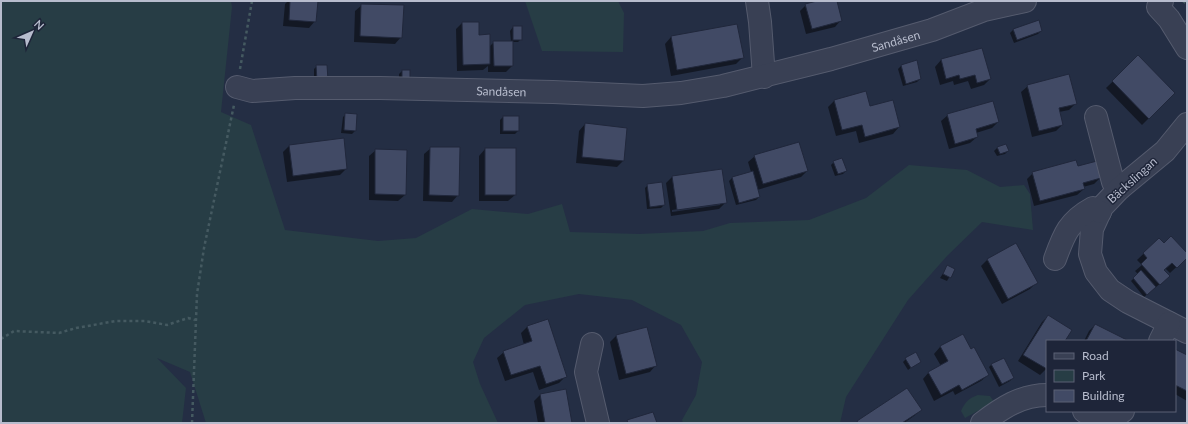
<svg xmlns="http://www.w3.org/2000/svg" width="1188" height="424" font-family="Lato,sans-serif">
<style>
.green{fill:#273d45}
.shadow{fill:#0007;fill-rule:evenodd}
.building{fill:#414a65;stroke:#20273b}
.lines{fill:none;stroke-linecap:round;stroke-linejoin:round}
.minor-casing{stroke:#555b6e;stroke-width:24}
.path{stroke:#455a61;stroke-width:2.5;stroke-dasharray:3 3;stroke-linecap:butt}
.minor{stroke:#394054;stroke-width:22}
.labels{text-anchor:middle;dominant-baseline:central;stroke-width:3;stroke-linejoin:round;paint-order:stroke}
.street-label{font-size:12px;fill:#b7bccd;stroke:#1e2539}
</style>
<rect width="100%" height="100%" fill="#242e44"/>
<g class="green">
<polygon points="1,1 231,1 232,7 221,112 251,125 285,230 378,241 416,238 472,209 528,214 562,204 570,232 639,234 703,231 730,223 809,220 866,198 909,165 967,170 1000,187 1024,185 1030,194 1033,230 982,222 947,256 908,300 846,397 840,423 683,423 682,420 696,395 702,362 681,325 632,300 579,294 525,305 484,338 473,362 480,384 498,423 206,423 190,372 157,358 186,388 182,423 1,423"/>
<polygon points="525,1 618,1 624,13 623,52 542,51"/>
<path d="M978,395L990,396L994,402L965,418L961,411C965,402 969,398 978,395Z"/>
</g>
<g class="shadow">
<polygon points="288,1 317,1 315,21 309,28 283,26 285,4"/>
<polygon points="821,1 836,1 841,20 835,27 806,34 800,11 806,5"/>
<polygon points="362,5 401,37 395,44 354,42 355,11"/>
<polygon points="1038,22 1041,31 1038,34 1014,43 1010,33 1013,30"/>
<polygon points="462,23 478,36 489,47 494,42 511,42 510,31 513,27 521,39 518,42 512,42 512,66 506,72 488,72 488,66 483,70 457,71 456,29"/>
<polygon points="671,37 742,58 736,64 671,76 665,44"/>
<polygon points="981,49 990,79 984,85 971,89 968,81 954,85 953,81 940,85 935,67 941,60"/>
<polygon points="1138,57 1174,93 1142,125 1106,88"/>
<polygon points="317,66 326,66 314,83 314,69"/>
<polygon points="901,66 920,79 917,82 903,86 898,69"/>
<polygon points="402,71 406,85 399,85 399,74"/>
<polygon points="1028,86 1076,103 1069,110 1059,112 1062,125 1056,131 1032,137 1021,92"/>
<polygon points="834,101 870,107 899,127 893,134 859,143 856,131 836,136 828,107"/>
<polygon points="346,114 355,131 352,134 341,133 343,117"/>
<polygon points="948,115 998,122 992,128 976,133 977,137 970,143 949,149 941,121"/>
<polygon points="503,117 518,131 515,134 500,134 500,120"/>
<polygon points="585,124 623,161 617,167 576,163 579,131"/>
<polygon points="343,139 346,169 340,175 287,182 283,152 289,146"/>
<polygon points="431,148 458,195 452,202 423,201 424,154"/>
<polygon points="997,148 1008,151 1005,154 997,156 994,151"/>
<polygon points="485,149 515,195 508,201 479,201 479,156"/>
<polygon points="376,150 406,151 405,195 398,201 369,200 369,156"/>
<polygon points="755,156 807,171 801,177 757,190 759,197 756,200 736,205 729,181 732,178 751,172 748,162"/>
<polygon points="834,162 846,171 843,174 835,176 831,165"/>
<polygon points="1077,168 1100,178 1094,184 1083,187 1084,189 1077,195 1034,206 1027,179 1033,173"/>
<path d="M672,177L725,203L719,209L671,216L666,183ZM720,203V205L672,212V210Z"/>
<polygon points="648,185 664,205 661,208 647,209 645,188"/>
<polygon points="1159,239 1164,244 1187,255 1187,257 1170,273 1165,268 1163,270 1162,282 1144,297 1131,281 1138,274 1135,271 1142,265 1137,260"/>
<polygon points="1015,245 1036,283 1030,289 1002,304 981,266 987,260"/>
<polygon points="948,266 954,269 947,281 940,278"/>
<polygon points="1048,316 1064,341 1047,341 1047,368 1040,375 1018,361 1042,322"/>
<polygon points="547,320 565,377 559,383 539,390 533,372 505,381 497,358 504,352 524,345 521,333 527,327"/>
<polygon points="1095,325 1127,341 1084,341 1089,331"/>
<polygon points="647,328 656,365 650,372 619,380 610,342 616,336"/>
<polygon points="963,335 971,350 988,375 981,381 955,395 953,391 934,401 923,379 929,372 941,366 934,354 940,347"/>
<polygon points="1175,351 1187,357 1187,401 1175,394"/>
<polygon points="906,359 920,361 908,370 903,362"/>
<polygon points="992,364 1013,378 1010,381 999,387 989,367"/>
<polygon points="907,389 921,410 914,416 904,423 856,423"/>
<polygon points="565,390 571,423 538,423 534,401 540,395"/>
</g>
<g class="building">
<polygon points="290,1 318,1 316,22 289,20"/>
<polygon points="817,1 837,1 842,21 812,29 805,4"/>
<polygon points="361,4 404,5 402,38 360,36"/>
<polygon points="1039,20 1042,31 1017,40 1013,29"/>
<polygon points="462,22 479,22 479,35 490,34 490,64 463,65"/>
<polygon points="737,24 744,58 677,70 671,36"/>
<rect x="513" y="26" width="9" height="14"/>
<polygon points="493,41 513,41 513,66 494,66"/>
<polygon points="982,48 991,79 977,83 975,75 960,79 959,75 946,79 941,59"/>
<polygon points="1138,55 1175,93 1149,119 1112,81"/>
<polygon points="917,60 921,79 906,84 901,65"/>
<polygon points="316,65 327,65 328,80 317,81"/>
<rect x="402" y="70" width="8" height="13"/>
<polygon points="1069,74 1077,104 1059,108 1063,125 1039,131 1027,85"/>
<polygon points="866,91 870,106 893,100 900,127 865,137 862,125 842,130 834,100"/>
<polygon points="993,101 999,122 976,129 978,137 955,144 947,114"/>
<polygon points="345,113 357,114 356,131 344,130"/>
<rect x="503" y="116" width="16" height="15"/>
<polygon points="585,123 627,128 624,161 582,157"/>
<polygon points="344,138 347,169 293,176 289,145"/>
<polygon points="799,142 808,171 763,184 754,155"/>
<polygon points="1006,144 1009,151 1000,154 997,147"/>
<polygon points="430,147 460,147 459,196 429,195"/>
<rect x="485" y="148" width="31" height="47"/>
<polygon points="375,149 407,150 406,195 375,194"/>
<polygon points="842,158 847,171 838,174 833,161"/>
<polygon points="1076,160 1078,166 1097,161 1101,178 1083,183 1085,189 1040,201 1032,172"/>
<polygon points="722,169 727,203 677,210 672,176"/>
<polygon points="753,171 760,197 739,203 732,177"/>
<polygon points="662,182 665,205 650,207 647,184"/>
<polygon points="1171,236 1187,253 1187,258 1177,268 1172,263 1164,270 1170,276 1160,285 1141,264 1147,258 1143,253 1159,238 1164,243"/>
<polygon points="1016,243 1038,283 1008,299 987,259"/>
<polygon points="947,265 955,269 951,278 943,274"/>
<polygon points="1141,270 1156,287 1147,295 1133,278"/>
<polygon points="1048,315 1072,330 1065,341 1047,341 1047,369 1023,355"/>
<polygon points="548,319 567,377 546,384 540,366 511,375 503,351 532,341 527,326"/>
<polygon points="1095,324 1129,341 1086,341"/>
<polygon points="647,327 657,366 626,374 616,335"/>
<polygon points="963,334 971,349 974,347 989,375 962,390 959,385 941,395 928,372 948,361 940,346"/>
<polygon points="1175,349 1187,355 1187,391 1175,385"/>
<polygon points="916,352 921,362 911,368 905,358"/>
<polygon points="1004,358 1014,378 1002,384 991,364"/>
<polygon points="907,388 922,410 902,423 858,423 857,421"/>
<polygon points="566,389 572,423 545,423 540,394"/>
<polygon points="653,412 657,423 628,423 627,420"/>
</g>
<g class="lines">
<defs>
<g id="minor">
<polyline points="757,1 760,22 764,77"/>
<polyline points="1162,1 1158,7 1169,19 1187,48"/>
<path id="s1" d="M237,87L252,91L295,88H380L553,92L643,96L681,93L723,86L831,59L932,30L984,10L1025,1"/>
<polyline points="1096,117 1113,182 1119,189"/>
<polyline points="1187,124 1165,151 1119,189 1102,207 1092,229 1090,254 1096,272 1110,290 1128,302 1187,332"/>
<path d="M1055,259C1064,234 1069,221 1093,208L1100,212"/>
<polyline points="1160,341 1169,323"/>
<polyline points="592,344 586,372 598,423"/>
<polyline points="1084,411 1094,418 1115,417 1123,411"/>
<path d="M982,423C1002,408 1021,395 1047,395"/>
</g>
</defs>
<use href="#minor" class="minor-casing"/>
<g class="path">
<polyline points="1183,1 1187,4"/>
<polyline points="240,69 252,1"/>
<polyline points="1,339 14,331 59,333 76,328 116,321 145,321 167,325 188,318 195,320"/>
<polyline points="192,423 197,294 204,248 234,105"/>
</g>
<use href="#minor" class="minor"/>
</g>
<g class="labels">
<g class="street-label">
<text stroke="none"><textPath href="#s1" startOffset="666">Sandåsen</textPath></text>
<text stroke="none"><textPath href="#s1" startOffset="265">Sandåsen</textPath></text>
<text transform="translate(1132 180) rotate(-42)">Bäckslingan</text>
</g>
</g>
<rect width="1188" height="424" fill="none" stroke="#b7bccd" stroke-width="4"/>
<rect x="1046" y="340" width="130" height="72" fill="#1e2539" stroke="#5b6174"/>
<rect x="1054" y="353" width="20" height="6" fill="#394054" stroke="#5b6174"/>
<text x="1082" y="360" font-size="12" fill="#b7bccd">Road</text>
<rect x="1054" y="370" width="20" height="12" fill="#273d45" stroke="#5b6174"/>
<text x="1082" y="380" font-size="12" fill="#b7bccd">Park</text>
<rect x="1054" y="390" width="20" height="12" fill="#414a65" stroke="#5b6174"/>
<text x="1082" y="400" font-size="12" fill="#b7bccd">Building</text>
<g transform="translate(32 32) rotate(45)" stroke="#1e2539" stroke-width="3" paint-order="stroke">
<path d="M0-3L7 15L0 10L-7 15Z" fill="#b7bccd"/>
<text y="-6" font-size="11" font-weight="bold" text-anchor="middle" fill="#b7bccd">N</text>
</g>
</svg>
